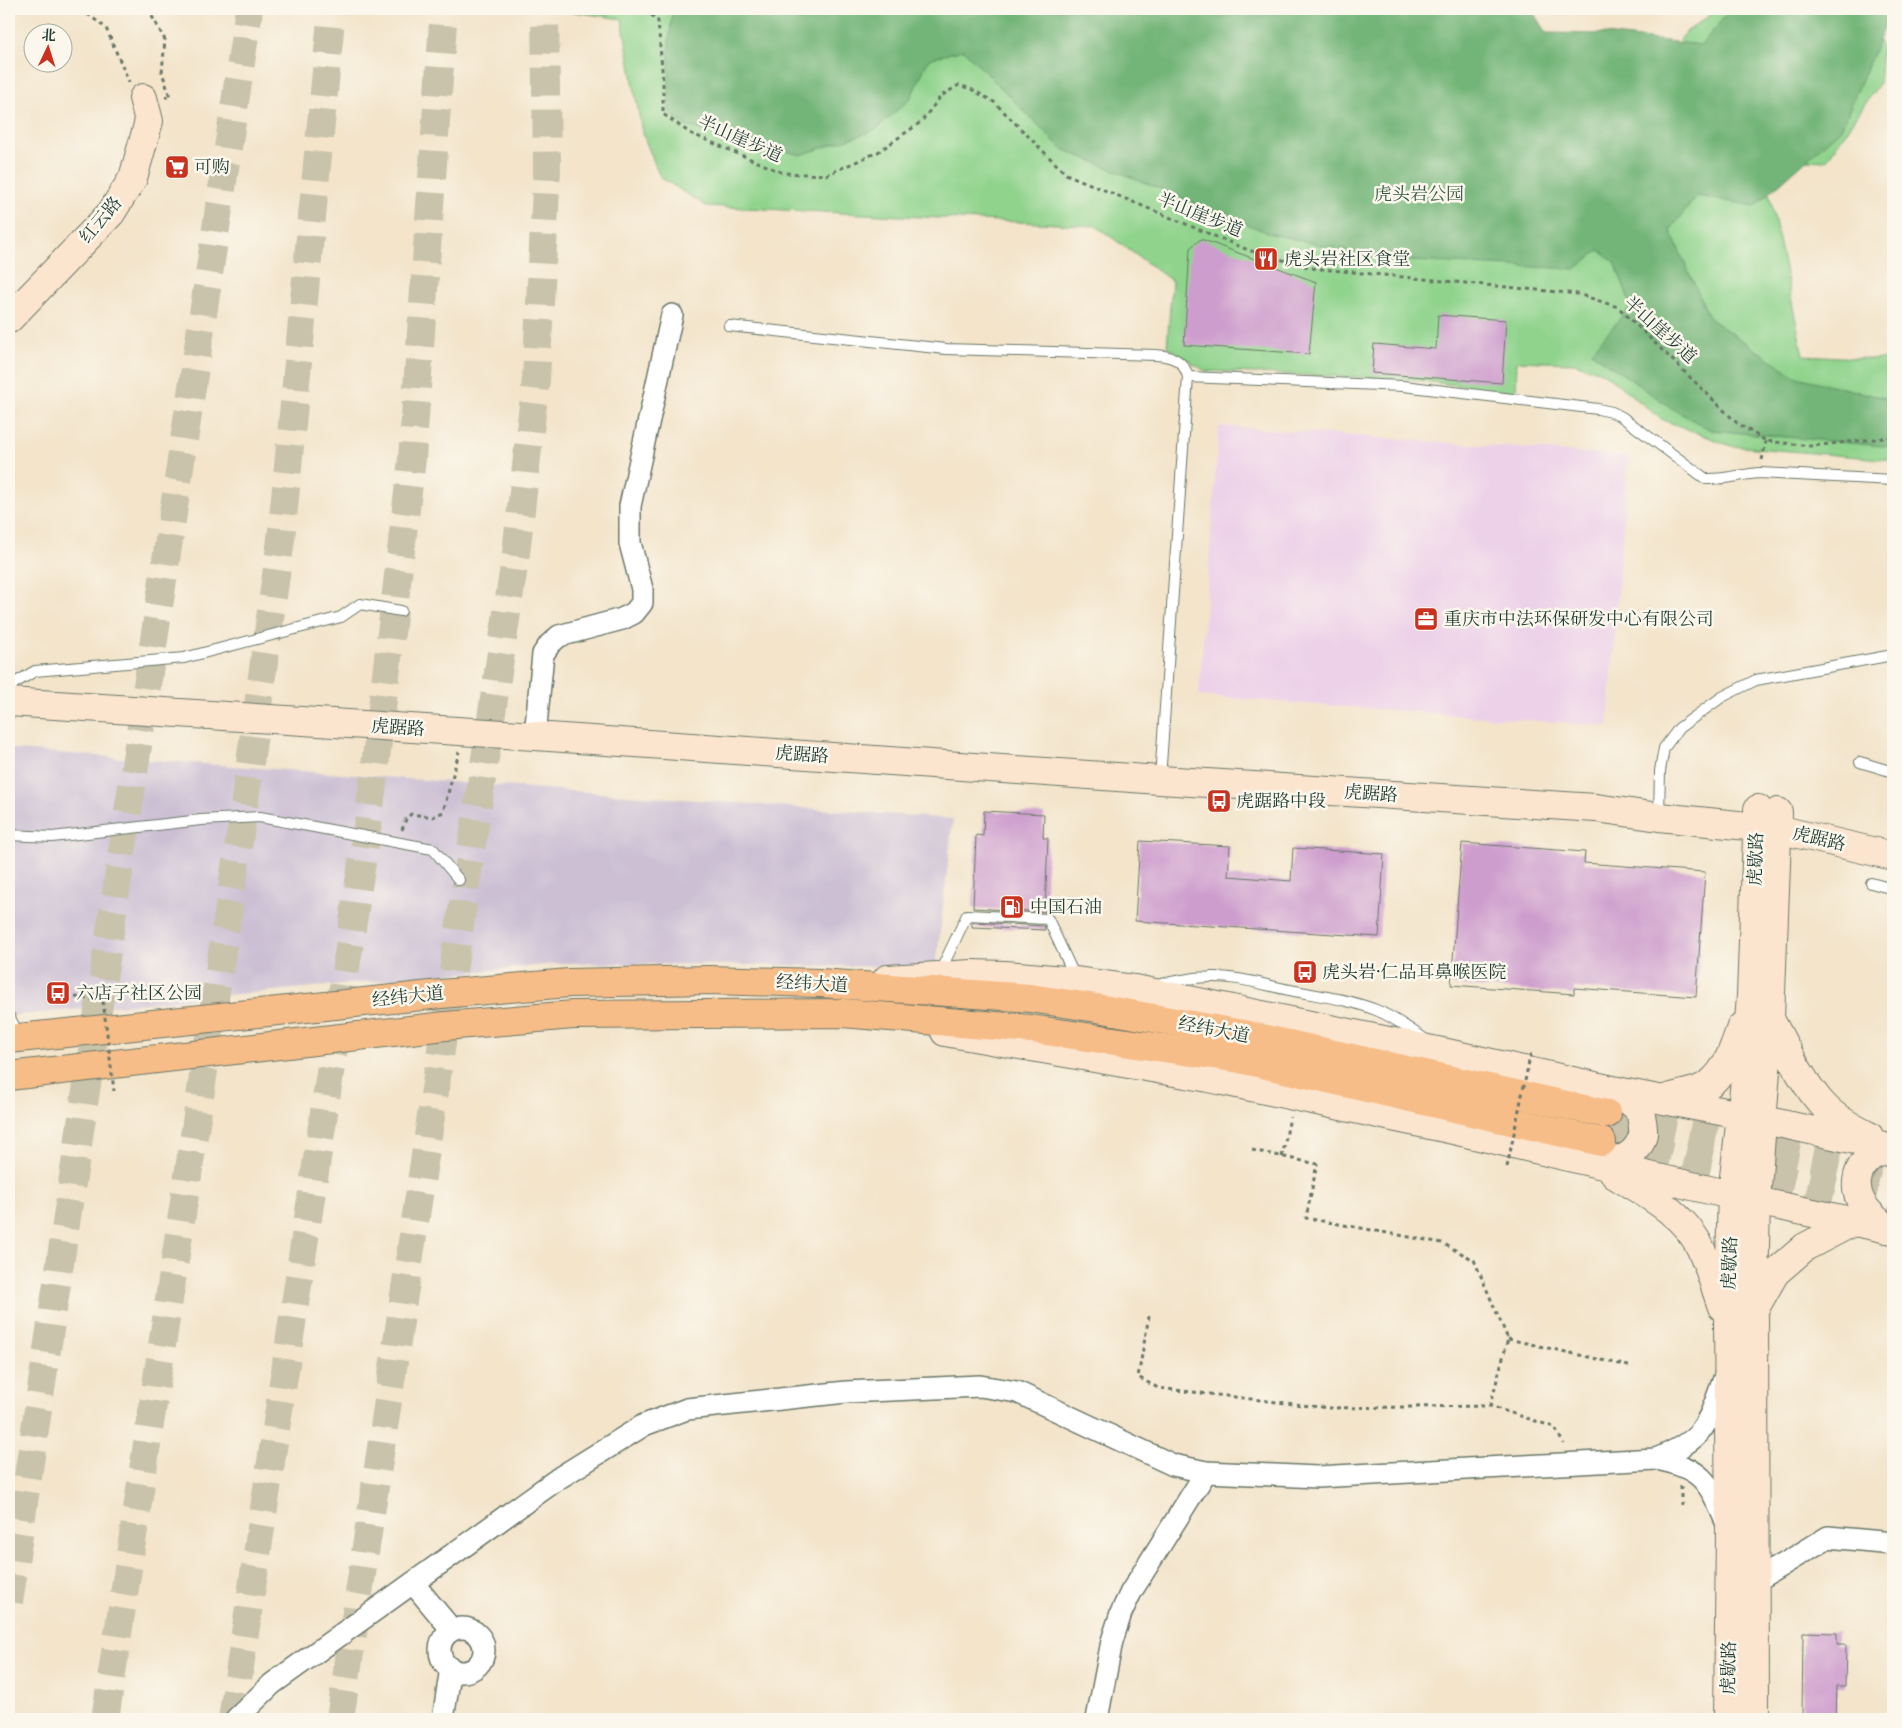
<svg xmlns="http://www.w3.org/2000/svg" width="1902" height="1728" font-family="Cardo,'Noto Serif SC',serif">
<style>
.built{fill:#edd1e9}
.industrial{fill:#ccbfd4}
.green{fill:#8fd38c;stroke:#578860}
.forest{fill:#73b578;stroke:#497956}
.building{fill:#cd9dcd}
.lines{fill:none;stroke-linecap:round;stroke-linejoin:round}
.secondary-tunnel{stroke:#c9c3ac;stroke-width:28;stroke-dasharray:28 14;stroke-linecap:butt}
.primary-tunnel{stroke:#c9c3ac;stroke-width:28;stroke-dasharray:28 14;stroke-linecap:butt}
.highway-tunnel{stroke:#c9c3ac;stroke-width:28;stroke-dasharray:28 14;stroke-linecap:butt}
.lane-casing{stroke:#697768;stroke-width:12}
.street-casing{stroke:#697768;stroke-width:24}
.secondary-casing{stroke:#697768;stroke-width:30}
.primary-casing{stroke:#697768;stroke-width:30}
.path{stroke:#697768;stroke-width:3;stroke-dasharray:4 4;stroke-linecap:butt}
.lane{stroke:#fff;stroke-width:10}
.street{stroke:#fff;stroke-width:21}
.secondary{stroke:#fce5cf;stroke-width:28}
.primary{stroke:#f7bd88;stroke-width:28}
.path-bridge{stroke:#697768;stroke-width:3;stroke-dasharray:4 4;stroke-linecap:butt}
.labels{text-anchor:middle;dominant-baseline:central;stroke-width:5;stroke-linejoin:round;paint-order:stroke}
.street-label{font-size:18px;fill:#1f3d34;stroke:#fbf7ec}
.poi-label{font-size:18px;fill:#1f3d34;stroke:#fbf7ec;text-anchor:start}
.park-label{font-size:18px;fill:#355b46;stroke:#fbf7ec}
</style>
<rect width="100%" height="100%" fill="#fbf7ec"/>
<filter id="ink" filterUnits="userSpaceOnUse"><feTurbulence type="fractalNoise" baseFrequency=".02" numOctaves="2"/><feDisplacementMap in="SourceGraphic" scale="10" xChannelSelector="R" yChannelSelector="G"/><feConvolveMatrix kernelMatrix="1 2 1 2 8 2 1 2 1" color-interpolation-filters="sRGB"/></filter>
<filter id="wash" filterUnits="userSpaceOnUse"><feTurbulence type="fractalNoise" baseFrequency=".0096" numOctaves="4" result="noise"/><feDisplacementMap in="SourceGraphic" scale="20" xChannelSelector="R" yChannelSelector="G"/><feGaussianBlur stdDeviation="1.12" result="paint"/><feColorMatrix in="noise" values="0 0 0 0 0 0 0 0 0 0 0 0 0 0 0 0 0 1.4 0 .05"/><feComposite in="paint" operator="in"/></filter>
<g filter="url(#wash)">
<rect width="100%" height="100%" fill="#f3e4ca"/>
<polygon class="built" points="1219,426 1628,456 1608,726 1199,696"/>
<polygon class="industrial" points="9,747 17,750 953,819 936,967 565,963 9,1016"/>
<polygon class="green" points="554,9 1513,9 1524,40 1642,88 1687,31 1719,9 1859,9 1875,25 1882,51 1879,84 1826,161 1762,158 1803,355 1893,360 1893,460 1731,446 1661,419 1604,373 1574,363 1517,361 1516,392 1404,379 1205,371 1167,347 1172,281 1096,226 706,206 660,177 642,132 622,19"/>
<polygon class="forest" points="673,9 1531,9 1546,33 1605,34 1701,45 1731,9 1892,9 1841,129 1755,206 1697,196 1670,230 1710,319 1797,377 1893,400 1893,447 1711,430 1676,411 1591,352 1631,306 1615,262 1599,250 1575,269 1389,260 1271,234 1062,149 963,50 929,59 910,99 875,130 801,155 686,126 669,113 669,41"/>
<g id="blocks">
<g class="building">
<polygon points="1201,239 1316,282 1309,354 1184,345 1190,248"/>
<polygon points="1438,315 1506,320 1502,383 1372,373 1374,344 1436,349"/>
<polygon points="984,811 1044,814 1043,838 1048,838 1045,912 973,908 976,835 983,836"/>
<polygon points="1140,841 1230,846 1228,876 1291,881 1293,848 1384,854 1379,937 1135,921"/>
<polygon points="1462,843 1585,852 1584,863 1705,872 1696,997 1574,988 1574,994 1451,985"/>
<polygon points="972,922 1044,926 1045,930 972,927"/>
<polygon points="1803,1632 1837,1633 1837,1645 1846,1645 1845,1686 1837,1686 1836,1719 1802,1719"/>
</g>
</g>
</g>
<g filter="url(#ink)">
<use href="#blocks" fill-opacity="0" stroke="#697768" stroke-width="1"/>
<g class="lines">
<g class="secondary-tunnel">
<polyline points="9,1602 249,9"/>
<polyline points="340,1719 516,553 536,379 547,170 545,9"/>
</g>
<g class="primary-tunnel">
<polyline points="1607,1114 1893,1176"/>
<polyline points="1602,1142 1641,1148 1893,1204"/>
</g>
<g class="highway-tunnel">
<polyline points="105,1719 241,828 281,539 332,9"/>
<polyline points="232,1719 369,816 412,459 444,9"/>
</g>
<defs>
<g id="lane">
<path d="M729,326L946,349L1156,355C1172,356 1184,360 1188,377L1160,779"/>
<path d="M1188,377L1403,386L1598,409L1612,412L1622,417L1706,479C1724,480 1742,474 1760,473L1893,480"/>
<polyline points="9,691 13,684 35,671 184,658 341,617 360,604 401,611"/>
<polyline points="1860,762 1893,772"/>
<polyline points="1659,816 1660,771 1664,748 1679,728 1722,697 1756,680 1893,655"/>
<polyline points="9,835 52,837 201,820 260,817 433,849 459,880"/>
<polyline points="1871,883 1893,889"/>
<polyline points="939,974 967,915 1048,919 1075,977"/>
<path d="M1157,985C1175,981 1192,977 1210,977C1237,976 1264,985 1290,990C1318,996 1349,999 1376,1010C1394,1017 1409,1029 1425,1039"/>
<polyline points="9,1016 20,1037"/>
</g>
<g id="street">
<polyline points="535,736 543,654 550,644 559,636 622,619 634,613 642,603 642,589 630,543 630,506 672,315"/>
<path d="M1725,1376C1707,1424 1707,1438 1656,1459C1704,1468 1709,1483 1727,1524"/>
<polyline points="1756,1581 1828,1537 1893,1543"/>
<polyline points="413,1583 452,1630"/>
<circle cx="462" cy="1650" r="22"/>
<polyline points="236,1719 272,1684 559,1478 644,1425 687,1409 846,1392 980,1386 1017,1392 1173,1465 1206,1472 1317,1477 1656,1459"/>
<polyline points="443,1719 451,1668"/>
<polyline points="1097,1719 1112,1641 1121,1613 1131,1592 1206,1472"/>
</g>
<g id="secondary">
<polyline points="9,319 111,213 133,178 149,121 143,98"/>
<polyline points="9,702 535,736 1160,780 1596,808 1659,817 1777,829 1893,856"/>
<polyline points="887,979 972,974 1005,975 1076,981 1135,989 1447,1053 1617,1091 1741,1115 1893,1148"/>
<path d="M1770,1019C1785,1046 1803,1084 1824,1106C1836,1119 1853,1128 1869,1136"/>
<polyline points="945,1032 1209,1078 1449,1129 1756,1201 1893,1230"/>
<path d="M1668,1098C1678,1095 1689,1093 1698,1090C1724,1080 1733,1051 1741,1027"/>
<path d="M1598,1163C1619,1162 1638,1157 1643,1134C1644,1127 1641,1117 1640,1110L1617,1091"/>
<path d="M1615,1175C1646,1194 1685,1214 1701,1249C1710,1268 1715,1288 1722,1307"/>
<path d="M1887,1229C1878,1221 1868,1214 1862,1203C1852,1187 1857,1164 1874,1155C1880,1152 1887,1151 1893,1150"/>
<polyline points="1755,1308 1775,1273 1805,1247 1853,1222"/>
<polyline points="1728,1719 1730,1530 1728,1323 1732,1194 1744,1090 1751,995 1758,809"/>
<polyline points="1755,1719 1754,1294 1756,1201 1770,1019 1778,812"/>
</g>
<g id="primary">
<polyline points="9,1039 441,994 569,983 709,980 820,983 1030,998 1097,1008 1243,1034 1607,1114"/>
<polyline points="9,1076 445,1026 573,1015 843,1013 1031,1029 1240,1059 1602,1142"/>
</g>
</defs>
<use href="#lane" class="lane-casing"/>
<use href="#street" class="street-casing"/>
<use href="#secondary" class="secondary-casing"/>
<use href="#primary" class="primary-casing"/>
<g class="path">
<polyline points="81,9 106,28 129,82"/>
<polyline points="148,9 165,40 162,72 170,97 165,97"/>
<polyline points="645,9 658,21 663,82 663,114 690,133 783,173 826,175 878,152 921,122 941,96 959,85 971,89 994,102 1066,174 1248,250 1311,268 1578,294 1618,307 1737,423 1766,441 1811,446 1893,437"/>
<polyline points="1762,460 1766,441"/>
<polyline points="402,830 406,819 411,814 433,817 443,812 459,752"/>
<polyline points="75,997 103,1001"/>
<polyline points="1252,1150 1317,1164 1306,1218 1442,1243 1474,1260 1508,1339 1490,1406"/>
<polyline points="1282,1157 1290,1117"/>
<polyline points="1149,1316 1138,1377 1158,1388 1328,1408 1490,1406 1554,1427 1564,1444"/>
<polyline points="1508,1339 1633,1367"/>
<polyline points="1681,1486 1681,1505"/>
</g>
<use href="#lane" class="lane"/>
<use href="#street" class="street"/>
<use href="#secondary" class="secondary"/>
<use href="#primary" class="primary"/>
<g class="path-bridge">
<polyline points="103,1001 114,1091"/>
<polyline points="1507,1167 1531,1052"/>
</g>
</g>
</g>
<defs>
<symbol id="supermarket-square" viewBox="-11 -11 22 22"><rect x="-9" y="-9" width="18" height="18" rx="4" fill="#c8321e" stroke="#fbf7ec"/><path d="M-6-5.5h2.5l.6 2H6L4.5 2H-2.5L-4.4-4H-6ZM-1.5 3.2a1.3 1.3 0 1 0 .1 0ZM3 3.2a1.3 1.3 0 1 0 .1 0Z" fill="#fff"/></symbol>
<symbol id="restaurant-square" viewBox="-11 -11 22 22"><rect x="-9" y="-9" width="18" height="18" rx="4" fill="#c8321e" stroke="#fbf7ec"/><path d="M-5-6h1v4h1v-4h1v4h1v-4h1v5L-1.5 .5V6h-2V.5L-5-1ZM5-6V6H3V1.5H1.5Q1.5-4 5-6Z" fill="#fff"/></symbol>
<symbol id="office-square" viewBox="-11 -11 22 22"><rect x="-9" y="-9" width="18" height="18" rx="4" fill="#c8321e" stroke="#fbf7ec"/><path d="M-6-3h4V-5.5h4V-3h4V5H-6ZM-1-4.5V-3h2v-1.5ZM-6 0V1H6V0Z" fill="#fff"/></symbol>
<symbol id="bus-square" viewBox="-11 -11 22 22"><rect x="-9" y="-9" width="18" height="18" rx="4" fill="#c8321e" stroke="#fbf7ec"/><path d="M-5-6H5V4H4V6H2V4H-2V6H-4V4H-5ZM-3.5-4V0h7V-4ZM-3.5 1.2v1.5H-2V1.2ZM2 1.2v1.5H3.5V1.2Z" fill="#fff"/></symbol>
<symbol id="fuel-square" viewBox="-11 -11 22 22"><rect x="-9" y="-9" width="18" height="18" rx="4" fill="#c8321e" stroke="#fbf7ec"/><path d="M-5.5-6h7V0h2V4h1.3V-2.5L3-4.5l.8-.8L6-3V5H2.5V1h-1V6h-7ZM-4.2-4.7v3.2H.2V-4.7Z" fill="#fff"/></symbol>
</defs>
<g fill-rule="evenodd">
<use href="#supermarket-square" x="163" y="153" width="28" height="28"/>
<use href="#restaurant-square" x="1252" y="245" width="28" height="28"/>
<use href="#office-square" x="1412" y="605" width="28" height="28"/>
<use href="#bus-square" x="1205" y="787" width="28" height="28"/>
<use href="#fuel-square" x="998" y="893" width="28" height="28"/>
<use href="#bus-square" x="1291" y="958" width="28" height="28"/>
<use href="#bus-square" x="44" y="979" width="28" height="28"/>
</g>
<g class="labels">
<g class="street-label">
<text transform="translate(740 139) rotate(24)">半山崖步道</text>
<text transform="translate(1200 215) rotate(22)">半山崖步道</text>
<text transform="translate(101 220) rotate(-50)">红云路</text>
<text transform="translate(1660 330) rotate(42)">半山崖步道</text>
<text transform="translate(398 728) rotate(4)">虎踞路</text>
<text transform="translate(802 755) rotate(4)">虎踞路</text>
<text transform="translate(1371 794) rotate(4)">虎踞路</text>
<text transform="translate(1819 839) rotate(13)">虎踞路</text>
<text transform="translate(1756 859) rotate(-88)">虎歇路</text>
<text transform="translate(812 984) rotate(3)">经纬大道</text>
<text transform="translate(408 997) rotate(-6)">经纬大道</text>
<text transform="translate(1214 1030) rotate(11)">经纬大道</text>
<text transform="translate(1730 1263) rotate(-88)">虎歇路</text>
<text transform="translate(1729 1668) rotate(-89)">虎歇路</text>
</g>
<g class="poi-label">
<text x="194" y="167">可购</text>
<text x="1284" y="259">虎头岩社区食堂</text>
<text x="1444" y="619">重庆市中法环保研发中心有限公司</text>
<text x="1236" y="801">虎踞路中段</text>
<text x="1030" y="907">中国石油</text>
<text x="1322" y="972">虎头岩‧仁品耳鼻喉医院</text>
<text x="76" y="993">六店子社区公园</text>
</g>
<g class="park-label">
<text x="1419" y="194">虎头岩公园</text>
</g>
</g>
<rect width="1902" height="1728" fill="none" stroke="#fbf7ec" stroke-width="30"/>
<g transform="translate(48 48) rotate(4)"><circle r="24" fill="#fbf7ec" stroke="#a3ada2"/>
<path d="M0-4L9 19L0 12L-9 19Z" fill="#c8321e"/>
<text y="-8" font-size="14" font-weight="bold" text-anchor="middle" fill="#1f3d34">北</text>
</g>
</svg>
